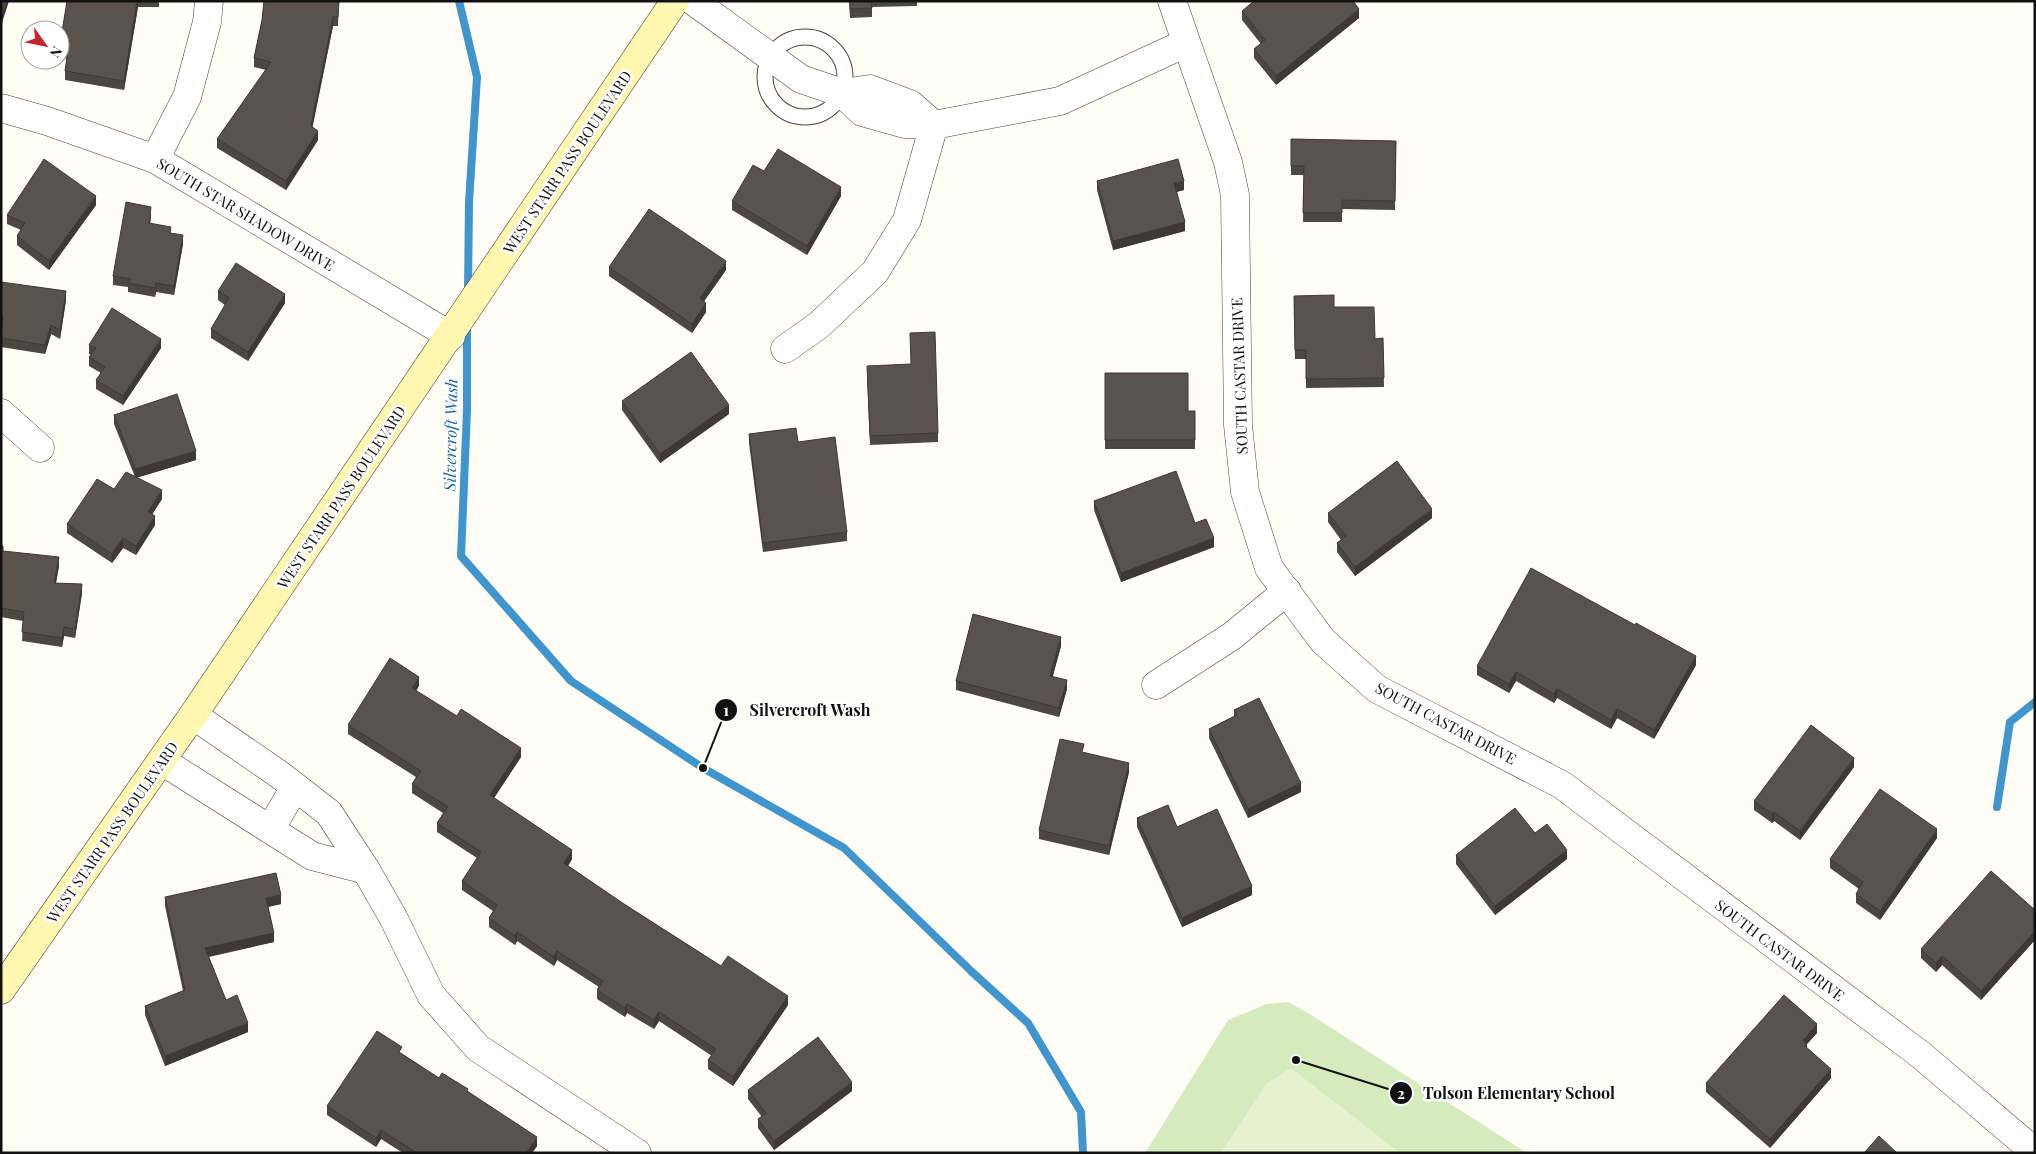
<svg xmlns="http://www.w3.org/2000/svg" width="2036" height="1154" font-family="'Playfair Display',serif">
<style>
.green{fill:#d5ebbd}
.pitch{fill:#e6f2cf}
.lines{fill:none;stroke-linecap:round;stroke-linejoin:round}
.stream{stroke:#3f96cf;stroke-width:8}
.lane-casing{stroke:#444;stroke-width:17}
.street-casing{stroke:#444;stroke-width:29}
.secondary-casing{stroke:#333;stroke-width:29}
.lane{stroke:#fff;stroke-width:15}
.street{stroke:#fff;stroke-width:28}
.secondary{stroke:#fff6b0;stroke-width:28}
.wall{fill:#4d4742}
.shaded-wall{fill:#3f3936}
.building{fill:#5a524d;stroke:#3f3936}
.labels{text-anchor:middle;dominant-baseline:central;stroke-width:5;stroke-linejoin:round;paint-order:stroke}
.street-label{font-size:15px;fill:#111;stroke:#fff}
.water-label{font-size:16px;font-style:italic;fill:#1768a6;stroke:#fff}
.leader{fill:none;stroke:#111;stroke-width:2}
.callout-dot{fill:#111;stroke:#fff;stroke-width:2}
.mark-label{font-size:15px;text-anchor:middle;font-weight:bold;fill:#fff}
.callout-label{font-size:16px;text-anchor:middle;font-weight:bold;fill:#111;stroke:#fff;stroke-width:5;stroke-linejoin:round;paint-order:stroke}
</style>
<rect width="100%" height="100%" fill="#fffdf5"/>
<polygon class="green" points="1288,1002 1308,1013 1527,1153 1145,1153 1228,1020 1267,1004"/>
<polygon class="pitch" points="1291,1068 1400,1153 1221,1153 1266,1084"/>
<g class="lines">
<g class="stream">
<polyline points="459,1 477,77 469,202 468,292"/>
<polyline points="467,323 467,410 461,556 571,681 703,768 844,848 971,971 1028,1023 1081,1112 1083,1153"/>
<polyline points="1997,807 2010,722 2035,702"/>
</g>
<defs>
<circle id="lane" cx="805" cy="77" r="40"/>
<g id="street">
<polyline points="693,1 801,79 842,93 862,112 905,124 934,125 910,104 870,89 842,93"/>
<polyline points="1172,1 1228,162 1235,195 1238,425 1245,492 1269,568 1323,641 1377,689 1562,785 1921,1055 2035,1152"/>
<polyline points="1,108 47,121 155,159 451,336"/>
<polyline points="155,159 187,97 207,22 209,1"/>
<polyline points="785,349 819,325 875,272 907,220 934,125 1060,101 1186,43"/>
<polyline points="1,413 40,448"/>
<polyline points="1156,685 1232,636 1287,591"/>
<polyline points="162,761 312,856 366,870 329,813 280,775 193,715"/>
<polyline points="271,828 295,787"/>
<polyline points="366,870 394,919 431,995 478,1048 637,1153"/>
</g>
<polyline id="secondary" points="1,990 193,715 675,1"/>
</defs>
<use href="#lane" class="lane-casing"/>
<use href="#street" class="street-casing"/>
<use href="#secondary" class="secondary-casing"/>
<use href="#lane" class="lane"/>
<use href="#street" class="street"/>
<use href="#secondary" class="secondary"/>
</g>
<g class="wall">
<polygon points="67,1 159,1 159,7 138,7 124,90 65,80 65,71 67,59 60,58 60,49"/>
<polygon points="264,1 339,1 338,26 333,26 312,127 318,140 286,190 217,148 217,139 266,70 254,67 254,58 262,20"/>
<polygon points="849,1 917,1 917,6 872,7 872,17 850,18"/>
<polygon points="1242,11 1359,18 1276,85 1254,58 1254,49 1261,44 1242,20"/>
<polygon points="1291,139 1396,141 1395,210 1342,209 1342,222 1303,222 1304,175 1291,175"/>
<polygon points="1097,181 1184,190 1177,192 1185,231 1113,250 1097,190"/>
<polygon points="841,196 807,255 732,210 732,201"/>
<polygon points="96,205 49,270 17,245 17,236 21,230 7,224 7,215"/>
<polygon points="151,216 150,223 171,233 183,244 174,295 156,292 155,297 128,292 128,287 113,285 113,276"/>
<polygon points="609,267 726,270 704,301 706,312 692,333 609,276"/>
<polygon points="1,282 66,300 60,339 51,334 45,354 1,347 2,325 1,325"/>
<polygon points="218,291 285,303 248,361 211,338 211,329 225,305 218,300"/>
<polygon points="1294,296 1334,307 1375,339 1383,338 1384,387 1306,388 1306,359 1295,359"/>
<polygon points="89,345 161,348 123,405 96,389 96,380 101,373 89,366 89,357 91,355 89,354"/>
<polygon points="911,364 938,433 938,442 870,445 867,375"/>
<polygon points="1105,373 1188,411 1195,411 1195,449 1105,449"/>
<polygon points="622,401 729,414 660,463 622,410"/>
<polygon points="114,415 196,460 136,478 162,499 152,514 155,525 136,555 123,548 112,563 67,533 67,524 114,489 135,477 114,424"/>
<polygon points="749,434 798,442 847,532 847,541 763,552 749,443"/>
<polygon points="1094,501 1195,523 1214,547 1121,582 1094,510"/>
<polygon points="1328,513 1432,518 1355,576 1337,552 1337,543 1341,540 1328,522"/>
<polygon points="1,545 3,551 59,566 56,583 82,593 75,638 64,636 62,647 22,641 23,621 1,617"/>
<polygon points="1061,646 1053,676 1067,689 1059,717 956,690 956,681"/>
<polygon points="1696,665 1654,739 1617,718 1611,729 1557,698 1554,703 1516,681 1509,693 1477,675 1477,666"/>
<polygon points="419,686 416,691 521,757 494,798 572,859 568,866 624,904 721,966 788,1005 733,1086 708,1069 708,1060 712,1056 659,1021 654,1029 627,1013 625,1017 597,999 597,990 599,987 557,960 554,966 517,941 515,945 489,927 489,918 493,911 462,890 462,881 477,858 437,832 437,823 443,813 412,793 412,784 416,777 348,734 348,725"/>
<polygon points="1234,710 1301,792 1248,818 1209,738 1209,729 1234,716"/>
<polygon points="1084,752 1129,772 1109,855 1039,839 1039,830"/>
<polygon points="1854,767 1800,840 1774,821 1772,823 1754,810 1754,801"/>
<polygon points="1137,818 1177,827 1252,895 1182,927 1137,827"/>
<polygon points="1535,833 1567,859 1495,915 1456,864 1456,855"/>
<polygon points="1937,838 1880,920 1856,903 1856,894 1859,889 1830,868 1830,859"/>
<polygon points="165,897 281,904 268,907 274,942 209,957 226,1000 248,1032 165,1066 145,1015 145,1006 183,991 165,906"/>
<polygon points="2035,910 2035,940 1981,1000 1942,965 1936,972 1921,958 1921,949"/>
<polygon points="1817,1033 1807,1044 1807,1048 1831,1078 1770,1148 1706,1092 1706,1083"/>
<polygon points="402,1054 439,1078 468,1091 537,1146 532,1153 403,1153 381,1139 376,1147 327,1115 327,1106"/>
<polygon points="748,1090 852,1091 774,1150 758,1128 758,1119 762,1117 748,1099"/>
</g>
<g class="shaded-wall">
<polygon points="6,1 9,1 1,26 1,17"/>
<polygon points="137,1 138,7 124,90 124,81"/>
<polygon points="1359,9 1359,18 1276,85 1276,76"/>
<polygon points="333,17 333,26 311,135 311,126"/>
<polygon points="318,131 318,140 286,190 286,181"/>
<polygon points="1184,181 1184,190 1174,192 1174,183"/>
<polygon points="841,187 841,196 807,255 807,246"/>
<polygon points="96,196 96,205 49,270 49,261"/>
<polygon points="151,207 151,216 149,232 149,223"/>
<polygon points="1185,222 1185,231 1113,250 1113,241"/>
<polygon points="183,235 183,244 174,295 174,286"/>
<polygon points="726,261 726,270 700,307 700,298"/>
<polygon points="156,283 156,292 155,297 155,288"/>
<polygon points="66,291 66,300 60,339 60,330"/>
<polygon points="285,294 285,303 248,361 248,352"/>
<polygon points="706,303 706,312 692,333 692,324"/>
<polygon points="51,325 51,334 45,354 45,345"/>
<polygon points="161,339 161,348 123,405 123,396"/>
<polygon points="729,405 729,414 660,463 660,454"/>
<polygon points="196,451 196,460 135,478 135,469"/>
<polygon points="162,490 162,499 148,521 148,512"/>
<polygon points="1432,509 1432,518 1355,576 1355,567"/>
<polygon points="155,516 155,525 136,555 136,546"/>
<polygon points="123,538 123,548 112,563 112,554"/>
<polygon points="1214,538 1214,547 1121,582 1121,573"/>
<polygon points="59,557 59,566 54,592 54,583"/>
<polygon points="82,584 82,593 75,638 75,629"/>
<polygon points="64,627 64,636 62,647 62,638"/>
<polygon points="1061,637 1061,646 1050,685 1050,676"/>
<polygon points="1696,656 1696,665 1654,739 1654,730"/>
<polygon points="1516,672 1516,681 1509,693 1509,684"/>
<polygon points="419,677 419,686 412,697 412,688"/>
<polygon points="1067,680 1067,689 1059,717 1059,708"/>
<polygon points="1557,689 1557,698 1554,703 1554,694"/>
<polygon points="1617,709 1617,718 1611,729 1611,720"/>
<polygon points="521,748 521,757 490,804 490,795"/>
<polygon points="1854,758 1854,767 1800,840 1800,831"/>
<polygon points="1129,763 1129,772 1109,855 1109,846"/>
<polygon points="1301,783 1301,792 1248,818 1248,809"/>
<polygon points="1774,812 1774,821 1772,823 1772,814"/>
<polygon points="1937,829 1937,838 1880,920 1880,911"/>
<polygon points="572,850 572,859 564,872 564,863"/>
<polygon points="1567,850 1567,859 1495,915 1495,906"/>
<polygon points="1252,886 1252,895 1182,927 1182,918"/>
<polygon points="281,895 281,904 266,907 266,898"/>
<polygon points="2035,931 2035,940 1981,1000 1981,991"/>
<polygon points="517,932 517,941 515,945 515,936"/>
<polygon points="274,933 274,942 205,957 205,948"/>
<polygon points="557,951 557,960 554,966 554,957"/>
<polygon points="1942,956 1942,965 1936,972 1936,963"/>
<polygon points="788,996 788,1005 733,1086 733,1077"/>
<polygon points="627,1004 627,1013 625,1017 625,1008"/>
<polygon points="659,1012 659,1021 654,1029 654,1020"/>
<polygon points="248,1023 248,1032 165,1066 165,1056"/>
<polygon points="1817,1024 1817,1033 1807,1044 1807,1053 1803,1040"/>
<polygon points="1831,1069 1831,1078 1770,1148 1770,1139"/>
<polygon points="852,1082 852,1091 774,1150 774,1141"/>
<polygon points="381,1130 381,1139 376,1147 376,1138"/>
<polygon points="537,1137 537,1146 532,1153 527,1153"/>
</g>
<g class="building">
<polygon points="1,1 6,1 1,17"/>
<polygon points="67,1 137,1 124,81 65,71 68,51 60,49 60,44"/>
<polygon points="264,1 339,1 338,17 333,17 311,126 318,131 286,181 217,139 271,62 254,58 262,20"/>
<polygon points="850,1 871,1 872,8 850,9"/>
<polygon points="1254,1 1353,1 1359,9 1276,76 1254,49 1265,40 1242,11"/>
<polygon points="1291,139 1396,141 1395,201 1342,200 1342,213 1303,213 1304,166 1291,166"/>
<polygon points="778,149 841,187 807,246 732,201 753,165 764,171"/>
<polygon points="44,159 96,196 49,261 17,236 25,223 7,215"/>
<polygon points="1178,159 1184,181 1174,183 1185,222 1113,241 1097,181"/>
<polygon points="126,202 151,207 149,223 171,227 170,233 183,235 174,286 156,283 155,288 128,283 131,279 113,276"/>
<polygon points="649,209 726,261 700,298 706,303 692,324 609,267"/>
<polygon points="236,263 285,294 248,352 211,329 229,298 218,291"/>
<polygon points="1,282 66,291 60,330 51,325 45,345 1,338 3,316 1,316"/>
<polygon points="1334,295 1334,307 1374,307 1375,339 1383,338 1384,378 1306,379 1306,350 1295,350 1294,296"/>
<polygon points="112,308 161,339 123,396 96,380 105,367 89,357 96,348 89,345"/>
<polygon points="935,332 938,433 870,436 867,366 911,364 910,333"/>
<polygon points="691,352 729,405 660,454 622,401"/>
<polygon points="1105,373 1188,373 1188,411 1195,411 1195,440 1105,440"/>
<polygon points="177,394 196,451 135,469 114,415"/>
<polygon points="796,428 798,442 835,437 847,532 763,543 749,434"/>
<polygon points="1397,461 1432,509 1355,567 1337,543 1346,536 1328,513"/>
<polygon points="1176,471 1195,523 1206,519 1214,538 1121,573 1094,501"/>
<polygon points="126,472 162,490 148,512 155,516 136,546 123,538 112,554 67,524 97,479 114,489"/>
<polygon points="1,545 3,546 3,551 59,557 54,583 82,584 75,629 64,627 62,638 22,632 24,612 1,608"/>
<polygon points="1531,568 1635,625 1636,623 1696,656 1654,730 1617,709 1611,720 1557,689 1554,694 1516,672 1509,684 1477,666"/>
<polygon points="973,614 1061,637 1050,676 1067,680 1059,708 956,681"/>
<polygon points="390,658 419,677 412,688 457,716 461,709 521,748 490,795 572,850 564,863 624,904 721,966 728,956 788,996 733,1077 708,1060 716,1049 659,1012 654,1020 627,1004 625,1008 597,990 603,981 557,951 554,957 517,932 515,936 489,918 497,905 462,881 481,852 437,823 448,807 412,784 421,771 348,725"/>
<polygon points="1259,698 1301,783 1248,809 1209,729 1237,715 1234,710"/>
<polygon points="1811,725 1854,758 1800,831 1774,812 1772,814 1754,801"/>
<polygon points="1060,739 1084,744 1082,752 1129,763 1109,846 1039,830"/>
<polygon points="1880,789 1937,829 1880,911 1856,894 1863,882 1830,859"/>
<polygon points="1168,805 1177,827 1217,809 1252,886 1182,918 1137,818"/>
<polygon points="1515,808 1535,833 1547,824 1567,850 1495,906 1456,855"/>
<polygon points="1991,871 2035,910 2035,931 1981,991 1942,956 1936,963 1921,949"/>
<polygon points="276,873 281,895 266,898 274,933 205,948 226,1000 237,995 248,1023 165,1056 145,1006 185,990 165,897"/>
<polygon points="1784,995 1817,1024 1803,1040 1807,1044 1805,1046 1831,1069 1770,1139 1706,1083"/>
<polygon points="377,1031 402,1047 399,1052 439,1078 442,1073 468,1089 467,1091 537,1137 527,1152 528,1153 417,1153 381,1130 376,1138 327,1106"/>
<polygon points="818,1037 852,1082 774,1141 758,1119 766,1113 748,1090"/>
<polygon points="1879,1136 1897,1153 1864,1153"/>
</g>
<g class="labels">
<g class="street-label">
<text transform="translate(567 162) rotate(-56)">WEST STARR PASS BOULEVARD</text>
<text transform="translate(246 214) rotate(31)">SOUTH STAR SHADOW DRIVE</text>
<text transform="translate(1239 376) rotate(-92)">SOUTH CASTAR DRIVE</text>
<text transform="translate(341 497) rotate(-56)">WEST STARR PASS BOULEVARD</text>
<text transform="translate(1446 723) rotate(28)">SOUTH CASTAR DRIVE</text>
<text transform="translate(112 832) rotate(-55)">WEST STARR PASS BOULEVARD</text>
<text transform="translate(1780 950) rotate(37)">SOUTH CASTAR DRIVE</text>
</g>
<g class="water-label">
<text transform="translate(450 435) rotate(-89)">Silvercroft Wash</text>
</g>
</g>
<path class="leader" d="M703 768L726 710M1296 1060L1401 1093"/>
<g class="callout-dot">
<circle cx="703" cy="768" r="5"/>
<circle cx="1296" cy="1060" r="5"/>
<circle cx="726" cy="710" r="12"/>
<circle cx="1401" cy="1093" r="12"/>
</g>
<g class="mark-label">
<text x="726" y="716">1</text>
<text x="1401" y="1099">2</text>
</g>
<g class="callout-label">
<text x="810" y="716">Silvercroft Wash</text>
<text x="1519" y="1099">Tolson Elementary School</text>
</g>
<rect width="2036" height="1154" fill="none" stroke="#111111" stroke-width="5"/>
<g transform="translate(45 45) rotate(123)"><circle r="24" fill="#ffffff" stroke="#a0a0a0"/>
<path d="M0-4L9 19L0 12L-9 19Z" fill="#c4262e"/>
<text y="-8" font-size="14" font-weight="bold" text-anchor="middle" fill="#111111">N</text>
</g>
</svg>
